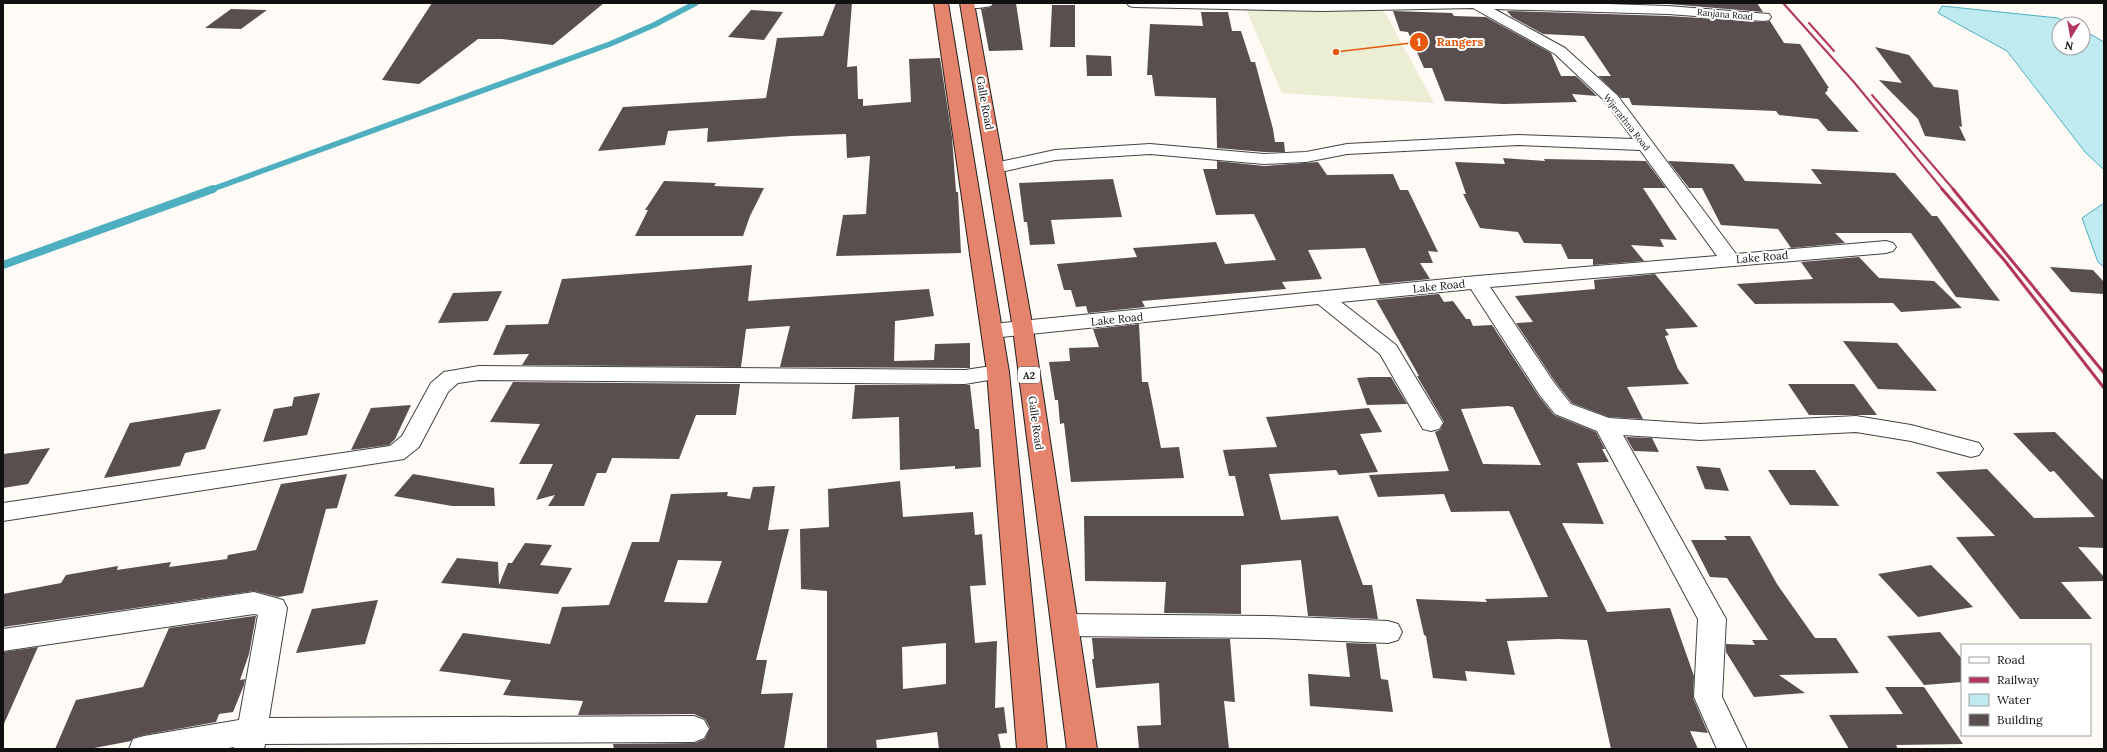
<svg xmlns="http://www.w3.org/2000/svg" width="2107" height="752" font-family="Lora,serif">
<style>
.pitch{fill:#ebeed2}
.water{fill:#beeaf0;stroke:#4dafc0}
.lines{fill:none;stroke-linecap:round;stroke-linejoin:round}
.stream-far1{stroke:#4dafc0;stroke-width:5.5}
.stream{stroke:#4dafc0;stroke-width:8}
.building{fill:#584f4e;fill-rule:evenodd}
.minor-casing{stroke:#434343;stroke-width:2}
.highway-casing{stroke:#212121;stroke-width:2}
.minor{fill:#fff;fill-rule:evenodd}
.highway{fill:#e5846c;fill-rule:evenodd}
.rail-far1{stroke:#b3365c;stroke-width:2}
.rail{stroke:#b3365c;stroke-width:3}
.labels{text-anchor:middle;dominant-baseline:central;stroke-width:4;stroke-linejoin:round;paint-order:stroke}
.far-street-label{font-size:9px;fill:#101010;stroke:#fff}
.shield{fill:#fff;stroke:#585858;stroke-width:1}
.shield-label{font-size:10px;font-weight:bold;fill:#101010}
.street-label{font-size:11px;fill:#101010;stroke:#fff}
.leader{fill:none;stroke:#e8590c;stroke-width:1.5}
.callout-dot{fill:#e8590c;stroke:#fff;stroke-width:1.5}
.mark-label{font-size:12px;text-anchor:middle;font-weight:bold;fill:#fff}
.callout-label{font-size:12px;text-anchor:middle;font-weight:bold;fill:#e8590c;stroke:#fff;stroke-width:4;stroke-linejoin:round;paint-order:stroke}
</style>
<rect width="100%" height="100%" fill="#fefaf5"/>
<polygon class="pitch" points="1246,9 1384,11 1434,103 1282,93"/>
<g class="water">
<polygon points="1942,6 2058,18 2070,24 2059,24 2059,48 2083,48 2083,30 2104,42 2104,170 2085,152 2007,51 1938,13"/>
<polygon points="2104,203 2104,267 2098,262 2082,218"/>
</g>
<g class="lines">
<polyline class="stream-far1" points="210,190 610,44 654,25 696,3"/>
<polyline class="stream" points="3,265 213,189"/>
</g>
<g class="building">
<polygon points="432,3 604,3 553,45 502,39 478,39 419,84 382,80"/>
<polygon points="836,3 852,3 847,67 857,66 858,99 863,99 863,106 911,102 909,59 940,58 952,137 956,192 958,192 961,253 836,256 843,215 866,214 870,156 847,158 846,134 791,136 707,142 708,128 668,131 665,145 598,151 623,107 766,98 777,38 823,36"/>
<polygon points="994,3 1016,3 1023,50 989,51 981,9 991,7"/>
<polygon points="1623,3 1757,3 1763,12 1668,4"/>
<polygon points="1052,5 1075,5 1075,47 1050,47"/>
<polygon points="231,9 267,10 241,29 205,28"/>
<polygon points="751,10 783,12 764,40 728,37"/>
<polygon points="1393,11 1452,13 1454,16 1486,17 1551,53 1561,76 1576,76 1597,96 1572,94 1577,102 1503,104 1445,101 1432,68 1424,68 1408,32 1400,31"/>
<polygon points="1507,11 1668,16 1764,22 1770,21 1784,43 1800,44 1829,88 1827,88 1828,90 1825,93 1859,132 1828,131 1818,119 1779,115 1776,111 1632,105 1629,98 1621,98 1598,76 1611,76 1584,36 1543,34 1512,17"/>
<polygon points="1201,12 1228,12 1232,31 1241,31 1251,62 1255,62 1273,129 1275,142 1284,142 1285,152 1264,152 1217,148 1216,98 1155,96 1152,75 1147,75 1150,24 1203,26"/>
<polygon points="1875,47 1909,55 1934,87 1958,90 1962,127 1959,126 1966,141 1925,136 1918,119 1879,80 1902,83"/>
<polygon points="1086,55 1111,56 1112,76 1087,76"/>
<polygon points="1503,158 1545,161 1544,159 1646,161 1666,188 1643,188 1677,240 1660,239 1664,247 1631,245 1644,261 1593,265 1593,259 1568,259 1561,244 1524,243 1518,232 1480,228 1463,194 1466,194 1455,162 1505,164"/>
<polygon points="1217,161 1264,166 1318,162 1327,175 1393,174 1400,190 1408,190 1438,252 1428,251 1433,263 1420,263 1430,279 1380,284 1365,248 1308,250 1322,279 1282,282 1286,289 1142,301 1145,307 1088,313 1086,306 1076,307 1071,290 1064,290 1057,264 1137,257 1133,248 1216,242 1225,264 1276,260 1254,214 1216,215 1203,169 1217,169"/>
<polygon points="1668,161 1733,164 1745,181 1822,184 1811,169 1895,173 1932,216 1937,216 2000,301 1956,297 1911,233 1835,233 1845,243 1791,248 1778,229 1721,225 1702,188 1689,188"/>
<polygon points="1113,179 1122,217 1051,220 1055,244 1030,245 1027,222 1024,222 1019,183"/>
<polygon points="664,181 716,183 714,186 764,188 750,216 743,236 635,236 648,210 645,210"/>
<polygon points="1859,257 1879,278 1934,281 1962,308 1901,312 1893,303 1755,304 1737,284 1813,279 1801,262"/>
<polygon points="752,265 748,301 929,289 934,316 895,321 894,361 934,360 935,344 970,343 970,368 780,367 790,326 746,329 741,367 522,365 529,354 493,355 506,325 548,324 562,279"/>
<polygon points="2050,267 2093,270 2104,282 2104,294 2071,292"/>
<polygon points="1655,274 1698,327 1665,329 1669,335 1665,336 1678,369 1689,384 1627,387 1643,419 1609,417 1572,403 1556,383 1516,323 1533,322 1515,296 1595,289 1594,280"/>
<polygon points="502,291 488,321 438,323 453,293"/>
<path d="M1439,294L1444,302L1453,301L1466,319H1470L1473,326L1492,325L1538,395L1554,415L1596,432L1605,449H1602L1609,462L1577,463L1604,524L1562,523L1607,612L1670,608L1694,676L1693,698L1708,733L1690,731L1698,749H1611L1587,640L1558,639L1507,641L1515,675L1465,671L1467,681L1433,678L1426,636L1424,635L1416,599L1487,602L1485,599L1548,597L1509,511L1451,512L1444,494L1378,497L1369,475L1449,471L1435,432L1440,430L1444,422L1417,376H1419L1376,300ZM1508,406L1513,407L1541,465L1483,464L1461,409Z"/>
<polygon points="1139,324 1142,382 1148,382 1161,448 1179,447 1184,478 1071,482 1064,423 1060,424 1058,400 1055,400 1049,362 1070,361 1069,348 1099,347 1093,329"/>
<polygon points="1843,341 1897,343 1937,391 1878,389"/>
<polygon points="1370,377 1391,377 1407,404 1367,405 1357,378"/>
<polygon points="513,382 740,384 736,415 696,415 679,459 612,458 606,473 597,473 584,506 548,506 555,495 536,500 553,464 519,464 540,424 490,422"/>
<polygon points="1788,384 1854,384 1877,415 1809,415"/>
<polygon points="855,385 970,385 975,429 979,429 981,467 955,469 955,466 900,470 899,417 852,419"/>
<polygon points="320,393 307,435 263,442 274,409 292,406 294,397"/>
<polygon points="411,405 395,439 389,445 351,450 371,408"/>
<polygon points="1369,408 1382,432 1360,434 1378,472 1339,475 1336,470 1269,474 1281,520 1338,516 1363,585 1372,585 1378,619 1308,616 1301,560 1241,565 1241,614 1164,613 1166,582 1085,581 1084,516 1244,516 1235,476 1229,476 1223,450 1277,447 1266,417"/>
<polygon points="221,409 205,449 185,453 180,466 104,478 130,423"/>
<polygon points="2055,432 2104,481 2104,548 2078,547 2104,577 2104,581 2061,582 2092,619 2020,619 1956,537 1995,536 1936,472 1987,469 2034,518 2095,517 2054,471 2050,472 2013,433"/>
<polygon points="1626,437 1652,438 1659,452 1634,451"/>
<polygon points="50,448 28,484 3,488 3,454"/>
<polygon points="1696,466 1720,468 1729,491 1705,489"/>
<polygon points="1768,470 1815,470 1839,506 1790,505"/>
<polygon points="347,474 337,508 326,509 303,593 278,597 254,591 3,627 3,594 61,583 66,575 118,566 117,570 171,562 169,567 227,559 228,555 256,550 281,484"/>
<polygon points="413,474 494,488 495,506 452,506 394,496"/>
<path d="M900,481L903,517L973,512L975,535L982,534L986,585L970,586L975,643L997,641L995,708L1004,707L1007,733L998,734L1001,749H939L937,732L876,740L877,749H827V591L801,589L800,529L829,527L828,489ZM946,643V684L903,689L902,647Z"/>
<path d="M775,486L768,530L789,529L756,660H767L761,694L793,693L784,749H614L613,744L695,743L705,739L710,728L705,719L694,714L578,715L583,701L503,695L511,680L439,671L463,633L550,644L562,607L609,605L632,542H659L671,494L728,492L727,496L750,499L753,487ZM678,560L722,561L707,603L664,602Z"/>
<polygon points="1724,536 1750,536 1777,584 1815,638 1836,638 1859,673 1779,675 1805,693 1754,697 1726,652 1726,644 1755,645 1752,640 1768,640 1727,578 1710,577 1691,540 1727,540"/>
<polygon points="525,543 552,545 540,565 572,568 558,594 441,583 457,558 498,562 499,585 508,563 512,563"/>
<polygon points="1931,565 1973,607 1918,617 1878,574"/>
<polygon points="378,600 365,644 296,653 312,609"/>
<polygon points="254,616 256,616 249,654 240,680 245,679 244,685 233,712 219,714 216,722 144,735 133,738 131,741 89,749 55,749 76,700 143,687 169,628"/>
<polygon points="1940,632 1962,659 1962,682 1924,685 1887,636"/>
<polygon points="1092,638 1230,639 1235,702 1224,701 1229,749 1139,749 1137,726 1161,725 1159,683 1096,688 1092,659 1094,659"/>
<polygon points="1346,643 1376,644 1381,679 1388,680 1393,712 1310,706 1308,674 1350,677"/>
<polygon points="38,647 3,726 3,652"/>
<polygon points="1885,687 1924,687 1963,744 1896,745 1898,749 1849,749 1829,715 1903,714"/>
</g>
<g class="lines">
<defs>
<g id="minor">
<path d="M961,3H993L991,6C982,8 971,9 962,7Z"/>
<polygon points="1127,3 1578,3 1668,6 1769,14 1771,17 1769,20 1764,21 1668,14 1494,9 1565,48 1617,95 1736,254 1886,241 1893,243 1896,247 1893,251 1886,253 1490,287 1555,384 1571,404 1609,418 1700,424 1856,416 1911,425 1979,443 1983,449 1979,455 1971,457 1911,441 1856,432 1700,440 1623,435 1726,619 1722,697 1747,749 1717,749 1694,697 1698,619 1597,431 1555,414 1539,394 1471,289 1341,302 1396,345 1443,423 1439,429 1431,431 1423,429 1380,354 1318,304 992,338 985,336 981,331 985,326 992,324 1477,276 1717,256 1640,150 1518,145 1347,154 1306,162 1264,164 1150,154 1055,160 996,173 990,172 987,168 990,164 1055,150 1150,144 1264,154 1306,152 1347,144 1518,135 1633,139 1605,101 1555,54 1473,8 1322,11 1134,7 1129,6"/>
<polygon points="998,365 1006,367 1009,372 1006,377 965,384 479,380 458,383 448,392 419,447 404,459 3,521 3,503 390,446 402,436 431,383 444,372 479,366 965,370"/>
<polygon points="254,592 283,600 287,608 269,718 694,716 704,720 709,729 704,738 694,742 265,744 264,749 234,749 234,747 223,749 129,749 133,739 144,736 239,720 258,615 254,614 3,651 3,629"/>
<polygon points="1065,614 1267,616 1388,621 1398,624 1402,632 1398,640 1388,643 1267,638 1065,636 1055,633 1051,625 1055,617"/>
</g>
<g id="highway">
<polygon points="934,3 948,3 1009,372 1047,749 1017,749 987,372"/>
<polygon points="960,3 974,3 1033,329 1097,749 1067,749 1013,329"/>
</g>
</defs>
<use href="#minor" class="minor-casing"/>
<use href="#highway" class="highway-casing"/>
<use href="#minor" class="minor"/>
<use href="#highway" class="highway"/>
<g class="rail-far1">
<polyline points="1783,3 1853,81 1943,190"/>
<polyline points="1809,23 1834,51"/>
<polyline points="1872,95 1954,190"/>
</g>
<g class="rail">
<polyline points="1942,189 2005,261 2104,388"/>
<polyline points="1953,189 2104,373"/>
</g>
</g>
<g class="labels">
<g class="far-street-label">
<text transform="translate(1725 14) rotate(5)">Ranjana Road</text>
<text transform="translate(1627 122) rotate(52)">Wijerathna Road</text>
</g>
<rect class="shield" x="1018" y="367" width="22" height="16" rx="3"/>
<g class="shield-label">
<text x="1029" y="375">A2</text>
</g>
<g class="street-label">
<text transform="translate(985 103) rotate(80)">Galle Road</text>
<text transform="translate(1762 257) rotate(-5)">Lake Road</text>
<text transform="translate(1439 286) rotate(-6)">Lake Road</text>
<text transform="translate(1117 319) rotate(-6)">Lake Road</text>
<text transform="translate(1036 423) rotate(82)">Galle Road</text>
</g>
</g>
<path class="leader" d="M1336 52L1419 42"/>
<g class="callout-dot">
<circle cx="1336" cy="52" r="4"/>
<circle cx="1419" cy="42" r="10"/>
</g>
<g class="mark-label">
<text x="1419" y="46">1</text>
</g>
<g class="callout-label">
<text x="1460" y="46">Rangers</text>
</g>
<rect width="2107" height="752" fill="none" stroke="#101010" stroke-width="8"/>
<rect x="1961" y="644" width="130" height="92" fill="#ffffff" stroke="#9f9f9f"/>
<rect x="1969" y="657" width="20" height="6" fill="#ffffff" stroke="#9f9f9f"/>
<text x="1997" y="664" font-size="12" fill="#101010">Road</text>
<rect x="1969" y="677" width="20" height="6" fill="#b3365c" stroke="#9f9f9f"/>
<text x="1997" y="684" font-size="12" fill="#101010">Railway</text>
<rect x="1969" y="694" width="20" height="12" fill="#beeaf0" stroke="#9f9f9f"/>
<text x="1997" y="704" font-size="12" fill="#101010">Water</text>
<rect x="1969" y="714" width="20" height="12" fill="#584f4e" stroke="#9f9f9f"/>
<text x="1997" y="724" font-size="12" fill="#101010">Building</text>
<g transform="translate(2071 36) rotate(191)"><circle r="19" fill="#ffffff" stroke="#9f9f9f"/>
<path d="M0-3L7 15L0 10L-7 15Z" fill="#b3365c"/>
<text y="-6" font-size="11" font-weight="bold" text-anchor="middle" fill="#101010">N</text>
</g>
</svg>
